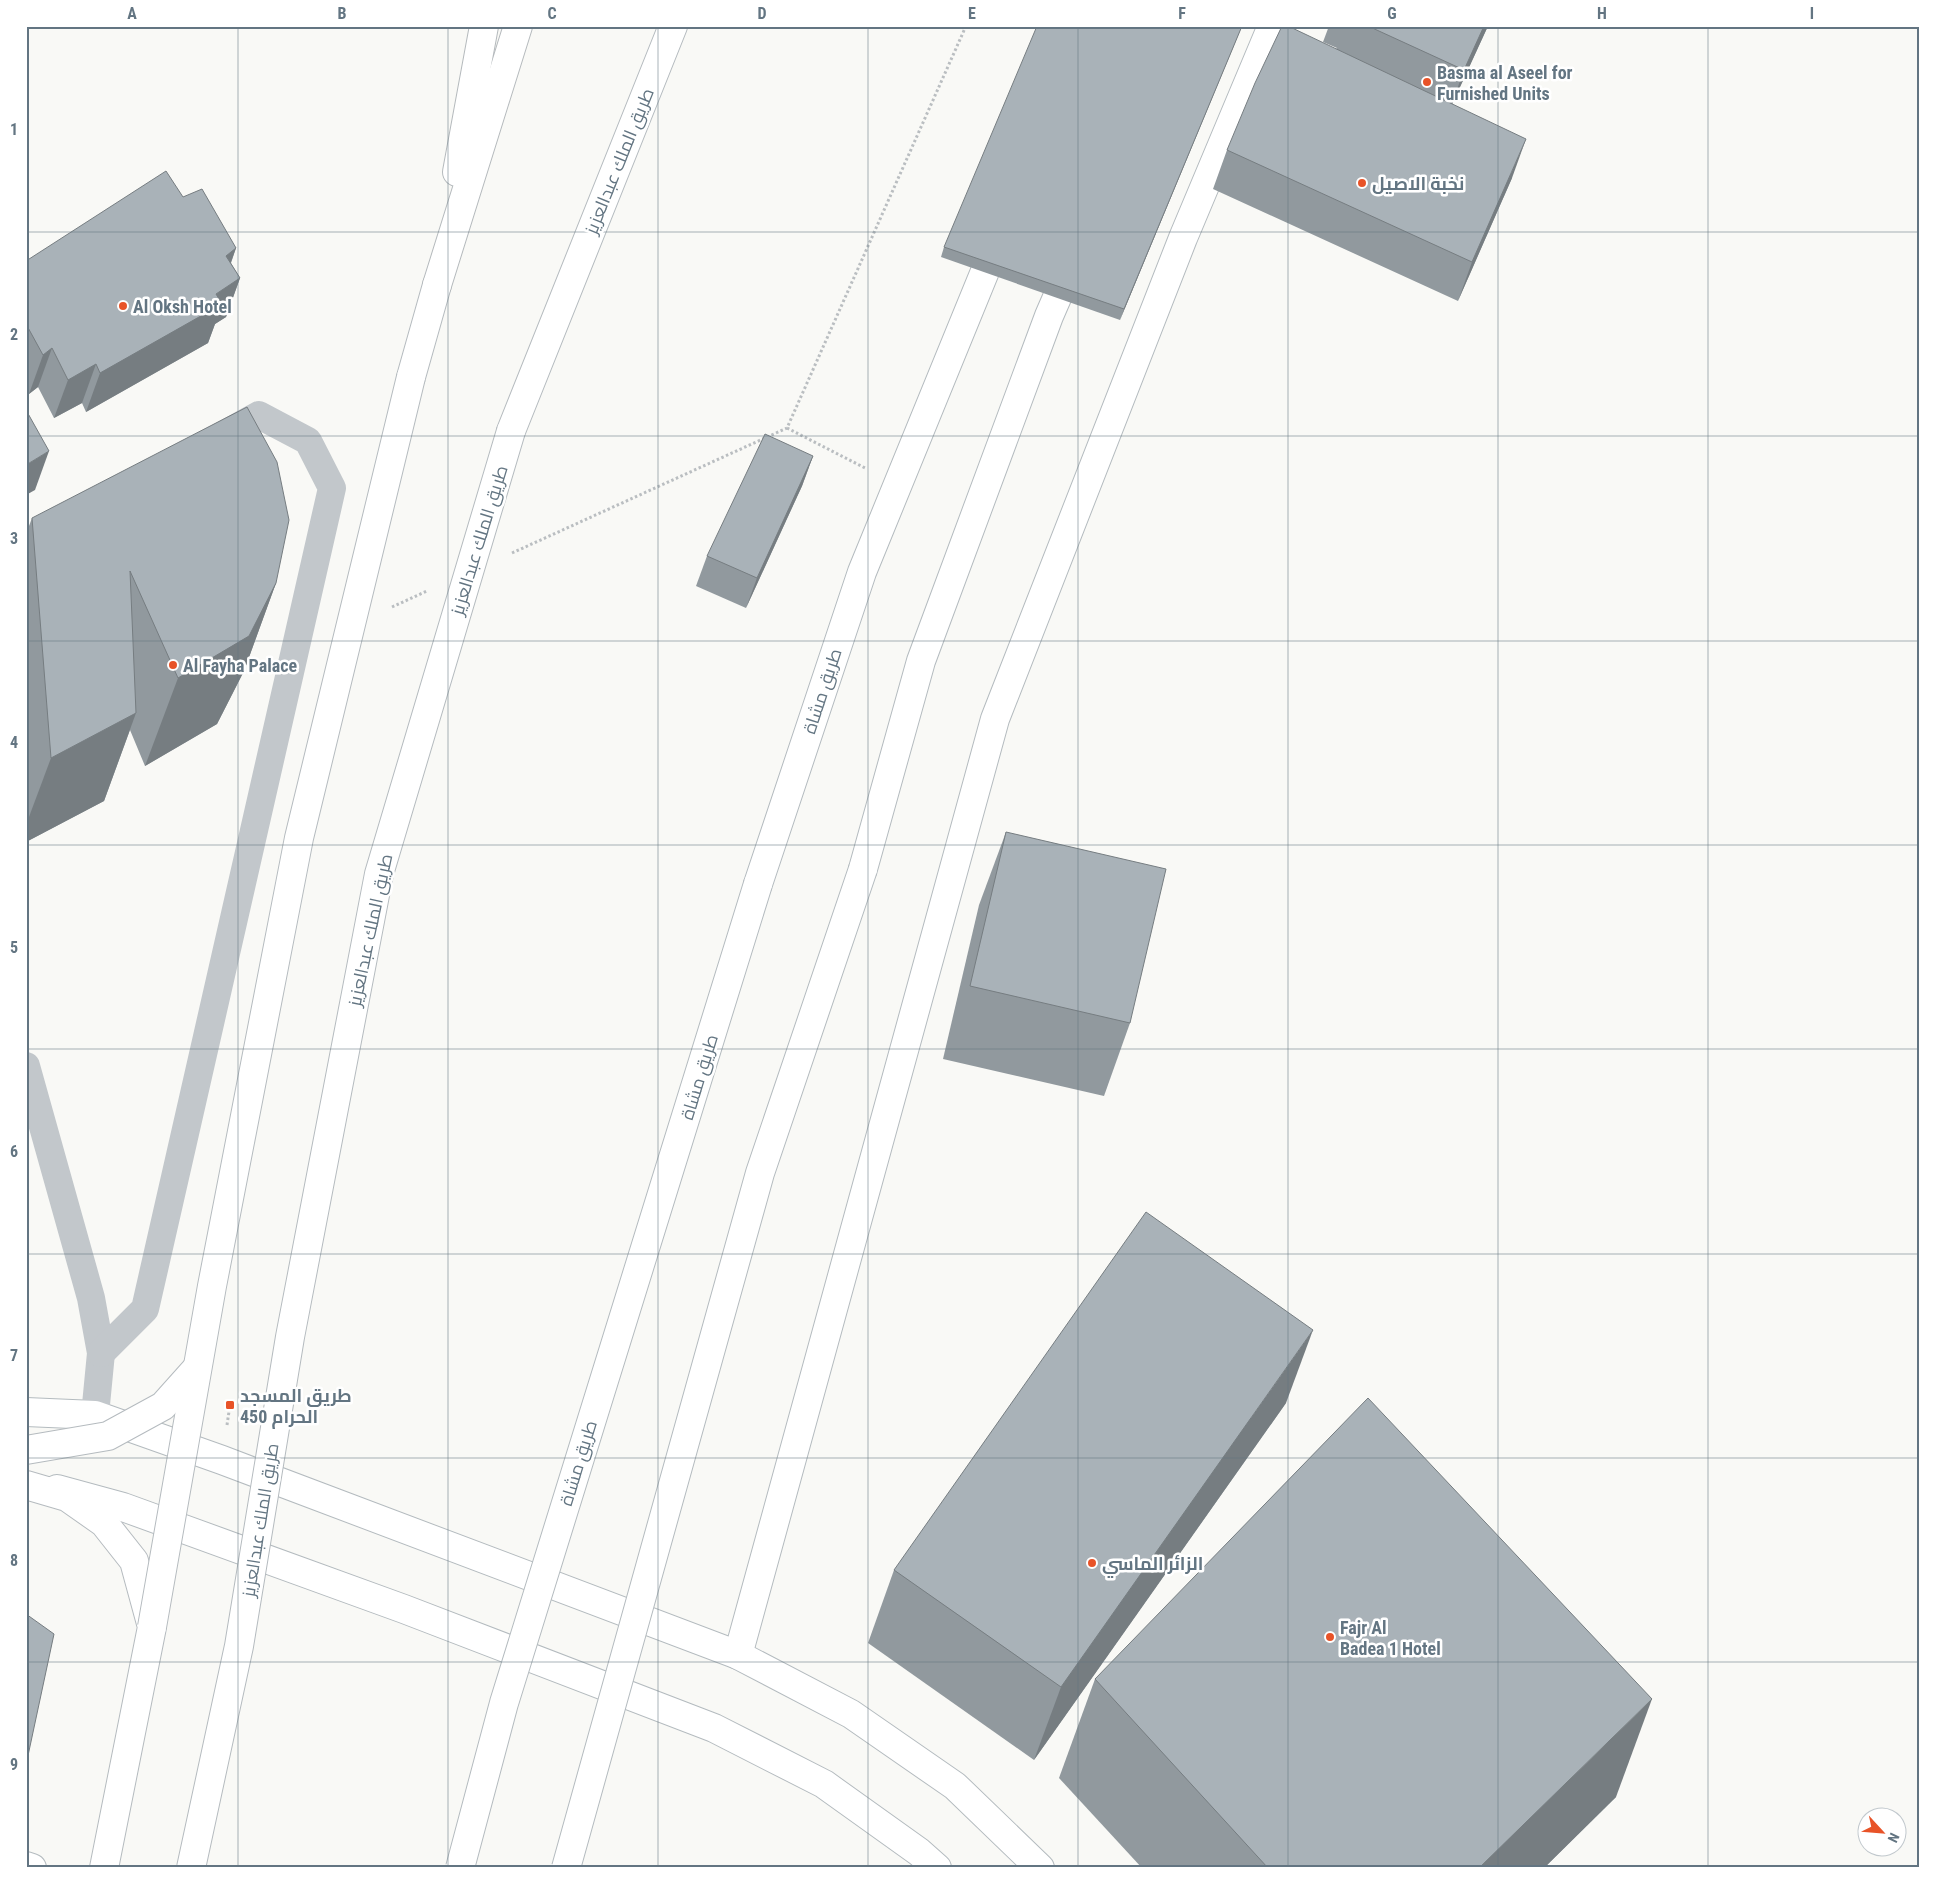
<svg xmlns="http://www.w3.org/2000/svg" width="1945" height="1894" font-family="'Roboto Condensed',Cairo,sans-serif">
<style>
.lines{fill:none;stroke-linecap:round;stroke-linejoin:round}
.secondary-casing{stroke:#b4bbbf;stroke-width:30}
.primary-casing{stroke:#b5bbbf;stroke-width:30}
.highway-casing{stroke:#b5babd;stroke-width:30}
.path{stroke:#babec1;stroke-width:3;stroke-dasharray:2.5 2.5;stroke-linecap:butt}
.street{stroke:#c2c7cb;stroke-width:28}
.secondary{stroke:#fff;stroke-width:28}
.primary{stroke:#fff;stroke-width:28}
.highway{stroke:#fff;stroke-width:28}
.secondary-bridge-casing{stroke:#b4bbbf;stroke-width:30;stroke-linecap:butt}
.primary-bridge-casing{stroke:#b5bbbf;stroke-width:30;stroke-linecap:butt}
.secondary-bridge{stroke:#fff;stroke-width:28}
.primary-bridge{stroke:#fff;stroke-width:28}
.wall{fill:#91999e}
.shaded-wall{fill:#767d81}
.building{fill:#a9b2b8;stroke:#767d81}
.grid{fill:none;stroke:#637582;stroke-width:1;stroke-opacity:0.55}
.poi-dot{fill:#e85328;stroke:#fff;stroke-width:2}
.labels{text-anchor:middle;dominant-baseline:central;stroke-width:5;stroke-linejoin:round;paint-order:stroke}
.poi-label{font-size:18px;font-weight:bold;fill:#637582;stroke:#fff;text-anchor:start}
.street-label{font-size:18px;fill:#637582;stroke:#fff}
.neatline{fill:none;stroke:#637582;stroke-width:2}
.grid-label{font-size:16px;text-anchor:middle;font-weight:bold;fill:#637582}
</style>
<rect width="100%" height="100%" fill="#f9f9f6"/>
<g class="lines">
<defs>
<g id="secondary">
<polyline points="863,869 921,661 1049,316 1072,263"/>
<polyline points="758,884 862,572 999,237"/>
<polyline points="26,1412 95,1415 222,1460 738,1655 851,1714 955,1786 1040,1868"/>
<polyline points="57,1489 123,1507 404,1609 714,1728 824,1784 919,1852 937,1868"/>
<polyline points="738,1655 995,719 1183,238 1272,26"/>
<polyline points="26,1866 32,1868"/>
</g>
<g id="primary">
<polyline points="411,377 437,285"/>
<polyline points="511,431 673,26"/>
<polyline points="26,1485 67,1497 104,1523 134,1561 152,1627 104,1868"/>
</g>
<g id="highway">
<polyline points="457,172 484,26"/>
<polyline points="437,285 518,26"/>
</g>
</defs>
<use href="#secondary" class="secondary-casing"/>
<use href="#primary" class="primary-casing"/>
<use href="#highway" class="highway-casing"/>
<g class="path">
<polyline points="787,428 867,469"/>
<polyline points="512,553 787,428 966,26"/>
<polyline points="392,607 427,591"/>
<polyline points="227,1425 230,1405"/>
</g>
<g class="street">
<polyline points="26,1066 91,1298 101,1353 95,1415"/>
<polyline points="101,1353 145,1309 332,488 308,441 259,415 221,436"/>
</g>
<use href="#secondary" class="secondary"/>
<use href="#primary" class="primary"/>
<use href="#highway" class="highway"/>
<defs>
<g id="secondary-bridge">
<polyline points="460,1868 504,1703 758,884"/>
<polyline points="566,1868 760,1173 863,869"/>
</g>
<g id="primary-bridge">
<polyline points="26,1450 108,1436 163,1406 197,1368"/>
<polyline points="152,1627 212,1286 299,838 411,377"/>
<polyline points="191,1868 239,1646 290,1337 379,874 511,431"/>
</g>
</defs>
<use href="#secondary-bridge" class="secondary-bridge-casing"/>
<use href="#primary-bridge" class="primary-bridge-casing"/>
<use href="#secondary-bridge" class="secondary-bridge"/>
<use href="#primary-bridge" class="primary-bridge"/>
</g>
<g class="wall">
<polygon points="1242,26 1120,320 941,257 944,247"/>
<polygon points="1329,26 1488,26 1452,104 1512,178 1458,301 1213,189 1227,150 1336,49 1337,48 1323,42"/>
<polygon points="183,197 236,248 231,263 240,278 226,317 215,324 208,343 86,412 82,403 54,418 38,387 29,394 26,389 26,261"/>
<polygon points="813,456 802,486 746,608 696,586 707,556"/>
<polygon points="32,518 276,583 244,671 217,724 145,766 130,730 104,801 26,842 26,534"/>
<polygon points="1006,832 1130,1023 1104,1096 943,1059 979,905"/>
<polygon points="1286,1403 1034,1760 868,1643 894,1570"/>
<polygon points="1095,1679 1616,1797 1544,1868 1142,1868 1059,1778"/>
</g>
<g class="shaded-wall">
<polygon points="1242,26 1120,320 1124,309"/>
<polygon points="1484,26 1488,26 1450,109 1464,70"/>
<polygon points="1526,139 1512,178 1458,301 1472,262"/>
<polygon points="236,248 222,287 226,256"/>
<polygon points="240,278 226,317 215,324 208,343 86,412 100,373"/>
<polygon points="52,348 38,387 29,394 43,355"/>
<polygon points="96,364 82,403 54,418 68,380"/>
<polygon points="49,451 35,490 26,495 26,465"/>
<polygon points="813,456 802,486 746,608 757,578"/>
<polygon points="276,583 244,671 217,724 145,766 178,678"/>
<polygon points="136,713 104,801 26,842 26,825 51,758"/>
<polygon points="1313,1330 1286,1403 1034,1760 1061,1687"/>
<polygon points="1652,1699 1616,1797 1544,1868 1479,1868"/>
</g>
<g class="building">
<polygon points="1037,26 1242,26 1124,309 944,247"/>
<polygon points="1282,26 1288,26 1526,139 1472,262 1227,150 1255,83"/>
<polygon points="1368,26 1484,26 1464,70"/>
<polygon points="166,171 183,197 202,189 236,248 226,256 240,278 216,294 222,304 100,373 96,364 68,380 52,348 43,355 26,324 26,261"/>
<polygon points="247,407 277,462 289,520 276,583 249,636 178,678 130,571 136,713 51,758 32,518"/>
<polygon points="26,410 49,451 26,465"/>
<polygon points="765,434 813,456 757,578 707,556"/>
<polygon points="1006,832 1166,869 1130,1023 970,986"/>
<polygon points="1146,1212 1313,1330 1061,1687 894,1570"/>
<polygon points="1368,1398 1652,1699 1479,1868 1268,1868 1095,1679"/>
<polygon points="26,1614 54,1634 26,1765"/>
</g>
<path class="grid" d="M238,26V1868M448,26V1868M658,26V1868M868,26V1868M1078,26V1868M1288,26V1868M1498,26V1868M1708,26V1868M26,232H1919M26,436H1919M26,641H1919M26,845H1919M26,1049H1919M26,1254H1919M26,1458H1919M26,1662H1919"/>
<g class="poi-dot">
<circle cx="1427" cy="82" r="5"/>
<circle cx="1362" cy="183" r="5"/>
<circle cx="123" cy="306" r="5"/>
<circle cx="173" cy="665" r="5"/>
<rect x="225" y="1400" width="10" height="10" rx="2.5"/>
<circle cx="1092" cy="1563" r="5"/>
<circle cx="1330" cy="1637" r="5"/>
</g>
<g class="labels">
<g class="poi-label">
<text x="1437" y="72">Basma al Aseel for<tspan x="1437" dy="21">Furnished Units</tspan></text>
<text x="1372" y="183">نخبة الاصيل</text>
<text x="133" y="306">Al Oksh Hotel</text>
<text x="183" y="665">Al Fayha Palace</text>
<text x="240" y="1395">طريق المسجد<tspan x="240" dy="21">الحرام 450</tspan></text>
<text x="1102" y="1563">الزائر الماسي</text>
<text x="1340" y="1627">Fajr Al<tspan x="1340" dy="21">Badea 1 Hotel</tspan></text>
</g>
<g class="street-label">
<text transform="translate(619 161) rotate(-68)">طريق الملك عبدالعزيز</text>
<text transform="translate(479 540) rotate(-73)">طريق الملك عبدالعزيز</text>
<text transform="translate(822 691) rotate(-72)">طريق مشاة</text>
<text transform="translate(370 930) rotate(-78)">طريق الملك عبدالعزيز</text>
<text transform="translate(699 1077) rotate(-73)">طريق مشاة</text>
<text transform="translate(578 1463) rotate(-73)">طريق مشاة</text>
<text transform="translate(260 1520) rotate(-81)">طريق الملك عبدالعزيز</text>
</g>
</g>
<rect width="1945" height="1894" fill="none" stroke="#ffffff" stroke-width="55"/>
<g transform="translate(1882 1832) rotate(116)"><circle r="24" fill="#ffffff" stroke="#c1c8cd"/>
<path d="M0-4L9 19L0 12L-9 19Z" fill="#e85328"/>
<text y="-8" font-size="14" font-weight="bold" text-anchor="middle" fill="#637582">N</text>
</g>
<rect x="28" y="28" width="1890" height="1838" class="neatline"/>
<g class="grid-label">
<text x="132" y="19">A</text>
<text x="342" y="19">B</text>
<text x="552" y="19">C</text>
<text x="762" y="19">D</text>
<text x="972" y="19">E</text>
<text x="1182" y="19">F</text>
<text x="1392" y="19">G</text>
<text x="1602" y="19">H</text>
<text x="1812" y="19">I</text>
<text x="14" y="135">1</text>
<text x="14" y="340">2</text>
<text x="14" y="544">3</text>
<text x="14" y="748">4</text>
<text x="14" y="953">5</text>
<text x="14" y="1157">6</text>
<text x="14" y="1361">7</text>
<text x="14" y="1566">8</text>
<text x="14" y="1770">9</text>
</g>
</svg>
